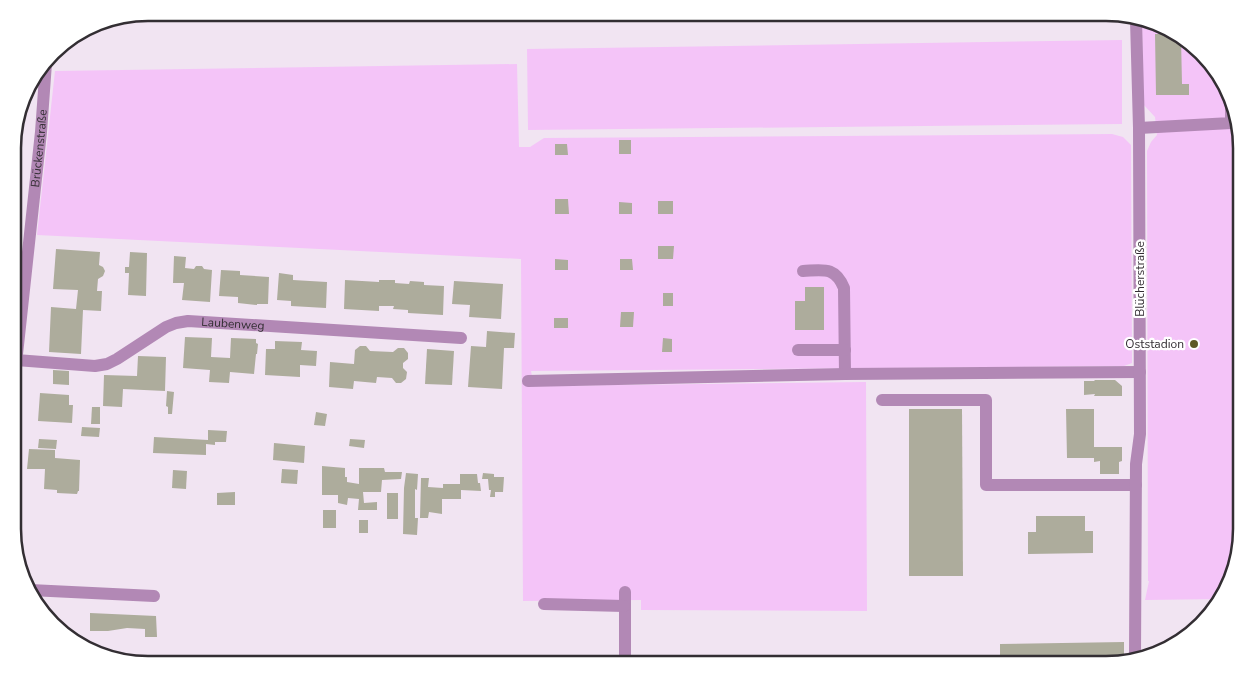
<svg xmlns="http://www.w3.org/2000/svg" width="1254" height="677" font-family="'Nunito Sans',sans-serif">
<style>
.green{fill:#f4c4f8}
.building{fill:#adac9c}
.lines{fill:none;stroke-linecap:round;stroke-linejoin:round}
.minor{stroke:#b288b5;stroke-width:12}
.poi-dot{fill:#5e5925;stroke:#fff;stroke-width:2}
.labels{text-anchor:middle;dominant-baseline:central;stroke-width:4.5;stroke-linejoin:round;paint-order:stroke}
.street-label{font-size:12px;fill:#332e33;stroke:#fff}
.poi-label{font-size:12px;fill:#332e33;stroke:#fff;text-anchor:end}
.rim{fill:none;stroke:#332e33;stroke-width:2.5}
</style>
<rect width="100%" height="100%" fill="#f1e4f2"/>
<g class="green">
<polygon points="1142,22 1173,31 1219,73 1241,139 1241,537 1223,596 1222,599 1145,600 1149,581 1148,581 1147,151 1151,142 1157,135 1155,117 1143,104"/>
<polygon points="1122,40 1122,124 528,130 527,49"/>
<polygon points="517,64 519,147 530,147 544,138 1112,134 1123,137 1131,145 1132,363 1124,366 531,371 534,386 866,382 867,611 641,610 641,600 523,601 521,259 37,235 55,71"/>
</g>
<g class="building">
<polygon points="1161,27 1169,29 1169,34 1177,34 1181,38 1182,84 1189,84 1189,95 1156,95 1155,34 1161,34"/>
<rect x="619" y="140" width="12" height="14"/>
<polygon points="555,144 567,144 568,155 555,155"/>
<polygon points="555,199 568,199 569,214 555,214"/>
<rect x="658" y="201" width="15" height="13"/>
<polygon points="619,202 632,203 632,214 619,214"/>
<polygon points="658,246 674,246 673,259 658,259"/>
<polygon points="56,249 100,252 99,265 103,267 105,271 103,276 98,279 97,291 102,291 101,311 83,310 81,354 49,352 51,307 76,309 78,290 53,289"/>
<polygon points="130,252 147,253 146,296 128,295 129,273 125,273 125,267 129,267"/>
<polygon points="174,256 186,257 185,268 194,269 196,266 202,266 204,269 212,270 210,302 182,300 184,283 173,283"/>
<polygon points="555,259 568,260 568,270 555,270"/>
<polygon points="620,259 632,259 633,270 620,270"/>
<polygon points="221,270 240,271 240,275 269,277 268,304 257,304 257,305 238,303 238,297 219,296"/>
<polygon points="279,273 293,275 293,280 327,282 326,308 291,306 291,301 277,300"/>
<polygon points="345,280 379,282 379,280 395,280 395,283 409,284 410,281 424,282 424,285 444,286 443,315 408,313 408,310 393,309 394,306 379,306 379,311 344,309"/>
<polygon points="454,281 503,284 501,319 469,317 470,305 452,304"/>
<polygon points="805,287 824,287 824,330 795,330 795,301 805,301"/>
<rect x="663" y="293" width="10" height="13"/>
<polygon points="621,312 634,312 633,327 620,327"/>
<rect x="554" y="318" width="14" height="10"/>
<polygon points="487,331 515,333 514,348 504,348 502,389 468,387 471,346 486,347"/>
<polygon points="185,337 212,338 211,357 230,358 231,338 256,339 256,343 258,344 257,354 256,354 254,374 230,372 229,383 209,382 210,370 183,368"/>
<polygon points="663,338 672,339 672,352 662,352"/>
<polygon points="275,341 302,342 301,350 317,351 316,366 300,365 300,377 265,375 266,349 275,349"/>
<polygon points="360,346 366,346 370,351 393,352 398,348 404,348 408,353 408,359 403,363 403,368 407,372 406,379 401,383 396,383 392,378 377,377 376,383 354,381 353,389 329,387 330,362 354,364 355,350"/>
<polygon points="427,349 454,351 452,385 425,384"/>
<polygon points="138,356 166,357 165,391 123,389 122,407 103,406 104,375 137,376"/>
<polygon points="53,370 69,371 69,385 53,384"/>
<polygon points="1095,380 1115,380 1122,386 1122,396 1094,396 1095,394 1084,395 1084,381 1094,381"/>
<polygon points="167,391 174,392 172,414 168,414 168,407 166,406"/>
<polygon points="40,393 69,395 69,405 73,405 72,423 38,421"/>
<polygon points="92,407 100,407 100,424 91,424"/>
<polygon points="909,409 962,409 963,576 909,576"/>
<polygon points="1066,409 1094,409 1094,447 1122,447 1122,461 1119,462 1119,474 1100,474 1100,461 1094,462 1094,458 1067,458"/>
<polygon points="316,412 327,414 325,426 314,425"/>
<polygon points="82,427 100,428 99,437 81,436"/>
<polygon points="208,430 227,431 226,442 215,442 215,445 206,444 206,455 153,453 154,437 208,440"/>
<polygon points="39,439 57,440 56,449 38,448"/>
<polygon points="350,439 365,440 364,448 349,446"/>
<polygon points="274,443 305,446 304,463 273,460"/>
<polygon points="29,449 55,450 55,458 80,460 79,491 78,491 77,494 57,493 57,490 44,489 45,469 27,469"/>
<polygon points="322,466 345,468 345,477 347,477 347,482 359,484 359,468 384,468 385,472 402,472 401,479 382,480 381,492 363,492 364,503 377,502 377,510 358,510 359,499 348,498 347,505 338,503 338,495 322,495"/>
<polygon points="282,469 298,470 297,484 281,483"/>
<polygon points="173,470 187,471 186,489 172,488"/>
<polygon points="406,473 418,474 417,490 415,489 415,518 418,518 417,535 403,534 404,488"/>
<polygon points="483,473 494,474 494,477 504,477 503,492 495,492 495,497 490,497 491,490 489,490 488,479 482,479"/>
<polygon points="460,474 477,474 478,483 480,483 481,491 461,490 461,499 442,499 442,514 429,512 428,518 420,518 421,478 429,478 428,487 443,488 443,484 460,484"/>
<polygon points="235,492 235,505 217,505 217,493"/>
<rect x="387" y="493" width="11" height="26"/>
<rect x="323" y="510" width="13" height="18"/>
<polygon points="1036,516 1085,516 1085,531 1093,531 1093,553 1028,554 1028,532 1036,532"/>
<rect x="359" y="520" width="9" height="13"/>
<polygon points="90,613 156,616 157,637 145,637 145,629 127,628 108,631 90,631"/>
<polygon points="1124,642 1124,661 1114,664 1000,664 1000,644"/>
</g>
<g class="lines">
<g class="minor">
<polyline points="1139,128 1231,123 1231,109"/>
<path d="M803,271C823,270 835,266 844,288L845,374"/>
<polyline points="798,350 845,350"/>
<path id="s1" d="M16,360L95,366L107,364L117,359L166,327L176,323L188,321L461,338"/>
<polyline points="528,381 845,374 1140,372"/>
<path id="s2" d="M14,382L41,132L46,63"/>
<polyline points="882,400 986,400 986,485 1136,485"/>
<polyline points="30,590 154,596"/>
<polyline points="625,592 625,664"/>
<polyline points="544,604 624,606"/>
<polyline points="1135,657 1136,464 1140,434 1139,128 1136,20"/>
</g>
</g>
<circle class="poi-dot" cx="1194" cy="344" r="5"/>
<g class="labels">
<g class="street-label">
<text stroke="none"><textPath href="#s2" startOffset="235">Brückenstraße</textPath></text>
<text transform="translate(1140 279) rotate(-90)">Blücherstraße</text>
<text stroke="none"><textPath href="#s1" startOffset="229">Laubenweg</textPath></text>
</g>
<g class="poi-label">
<text x="1184" y="344">Oststadion</text>
</g>
</g>
<path d="M0 0H1254V677H0ZM148 21H1106A127 127 0 0 1 1233 148V529A127 127 0 0 1 1106 656H148A127 127 0 0 1 21 529V148A127 127 0 0 1 148 21Z" fill="#fff" fill-rule="evenodd"/>
<path class="rim" d="M148 21H1106A127 127 0 0 1 1233 148V529A127 127 0 0 1 1106 656H148A127 127 0 0 1 21 529V148A127 127 0 0 1 148 21Z"/>
</svg>
